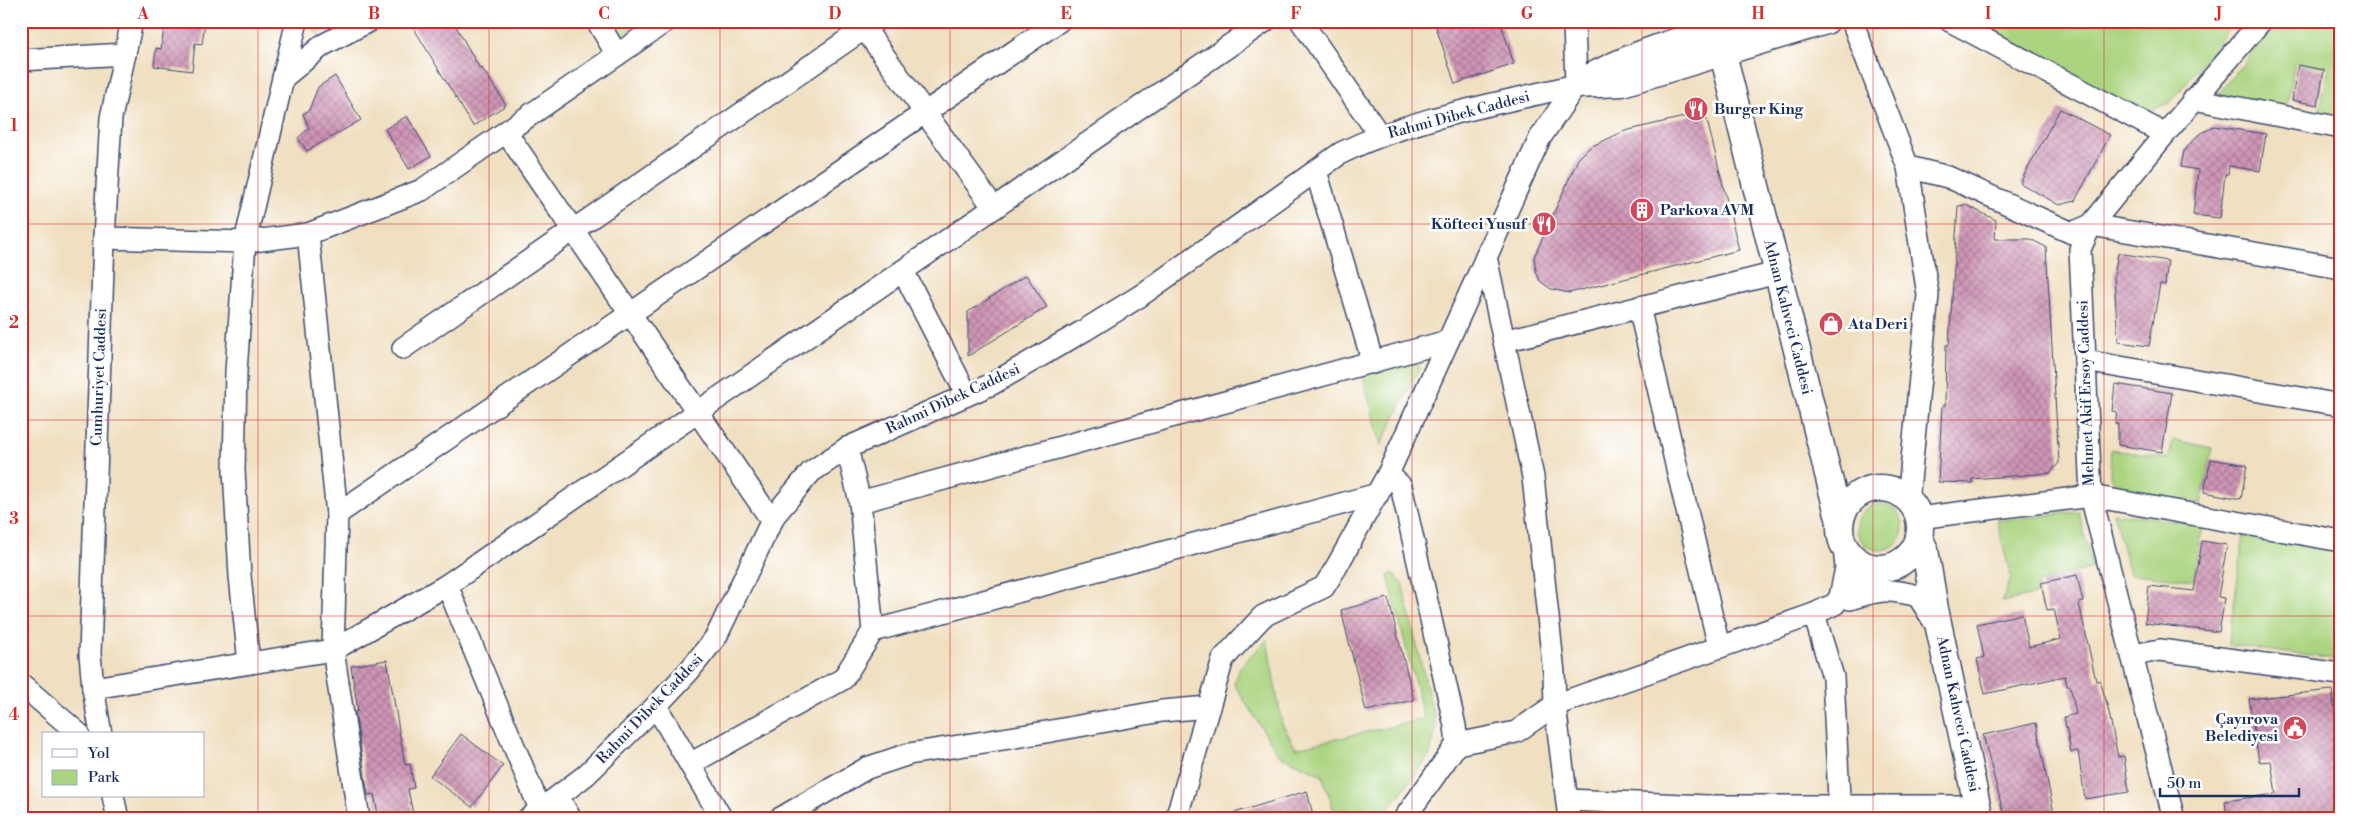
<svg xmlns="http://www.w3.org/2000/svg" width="2362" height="840" font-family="'Libre Bodoni',serif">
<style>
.green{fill:#aad47f;stroke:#62826e}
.building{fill:url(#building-cross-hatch)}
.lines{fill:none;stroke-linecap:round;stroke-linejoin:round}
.minor-casing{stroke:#3b496d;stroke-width:24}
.major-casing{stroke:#3b496d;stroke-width:29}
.minor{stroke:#fff;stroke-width:21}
.major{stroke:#fff;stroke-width:26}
.grid{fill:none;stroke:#d62828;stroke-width:1;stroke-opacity:0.55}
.labels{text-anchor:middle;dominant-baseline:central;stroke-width:5;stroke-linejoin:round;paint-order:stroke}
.poi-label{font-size:15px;font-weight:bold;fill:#1b2f5e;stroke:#fff;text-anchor:start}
.street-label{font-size:15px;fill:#1b2f5e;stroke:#fff}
.neatline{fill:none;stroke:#d62828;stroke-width:2}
.grid-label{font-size:16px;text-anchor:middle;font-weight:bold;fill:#d62828}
</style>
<defs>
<pattern id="building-cross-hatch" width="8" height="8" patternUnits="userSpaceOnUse" patternTransform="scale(1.25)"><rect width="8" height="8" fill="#cf95b5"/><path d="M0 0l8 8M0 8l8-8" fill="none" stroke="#a77a96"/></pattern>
</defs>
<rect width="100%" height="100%" fill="#fff"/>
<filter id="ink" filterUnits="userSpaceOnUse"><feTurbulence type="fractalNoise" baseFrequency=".02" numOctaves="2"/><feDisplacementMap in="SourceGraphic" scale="10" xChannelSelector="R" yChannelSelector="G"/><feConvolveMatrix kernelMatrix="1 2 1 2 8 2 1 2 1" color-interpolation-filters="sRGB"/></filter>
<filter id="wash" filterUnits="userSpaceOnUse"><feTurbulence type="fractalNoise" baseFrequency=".0096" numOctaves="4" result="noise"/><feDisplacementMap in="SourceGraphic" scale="20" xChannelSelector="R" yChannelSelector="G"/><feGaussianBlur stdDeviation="1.12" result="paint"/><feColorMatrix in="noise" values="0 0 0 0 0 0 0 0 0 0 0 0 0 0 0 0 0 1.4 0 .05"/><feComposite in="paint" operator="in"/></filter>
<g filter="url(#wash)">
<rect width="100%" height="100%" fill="#f0dfc0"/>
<g class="green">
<polygon points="312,21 342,21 318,34 310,28"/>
<polygon points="610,21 643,21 621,37"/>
<polygon points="1970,21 2235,21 2170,103 2142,113"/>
<polygon points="2279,21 2341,21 2341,117 2319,114 2329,67 2295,63 2286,107 2217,95"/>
<polygon points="1410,361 1420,367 1381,445 1362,374"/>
<polygon points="2173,440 2212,448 2201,504 2119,488 2110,476 2111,449 2169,459"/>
<circle cx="1880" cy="527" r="23"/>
<polygon points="2079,512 2092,568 2037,583 2038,594 2002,602 2011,578 1997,521"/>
<polygon points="2113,513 2202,525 2194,580 2130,574"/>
<polygon points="2244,534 2341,551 2341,660 2228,645"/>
<polygon points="1393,573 1402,583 1436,726 1430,755 1381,819 1337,819 1322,775 1279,755 1234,684 1240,667 1267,640 1282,724 1296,748 1424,719 1388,576"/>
</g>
<g id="blocks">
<g class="building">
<polygon points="165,21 205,21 202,44 195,43 192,71 154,66 156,48 161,49"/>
<polygon points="423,21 453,21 480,69 482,68 506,105 473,126 413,27"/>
<polygon points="1434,21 1500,21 1514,64 1455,84"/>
<polygon points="2298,65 2324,70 2318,105 2292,100"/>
<polygon points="335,76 361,120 307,151 298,138 309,128 303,114 309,110 318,87"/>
<polygon points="2060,109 2110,135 2075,201 2059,205 2020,183"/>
<polygon points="1705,112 1739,250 1569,293 1551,289 1540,281 1536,271 1534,257 1578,159 1590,147 1625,131"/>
<polygon points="407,116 431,156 409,169 385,129"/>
<polygon points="2214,126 2266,134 2260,171 2229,166 2228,174 2225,174 2220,218 2193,215 2198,170 2181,167 2184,151 2197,136"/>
<polygon points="1966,205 1996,220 1995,239 2030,239 2046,247 2059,463 2050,473 1972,479 1972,483 1938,482 1942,406 1945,406 1946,345 1949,345 1958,206"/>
<polygon points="2118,253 2168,261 2165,285 2160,284 2149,346 2118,342 2114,276"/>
<polygon points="1026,275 1047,307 968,356 968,312"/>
<polygon points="2115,384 2172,393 2162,452 2118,445 2118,424 2115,423 2117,412 2112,411"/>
<polygon points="2211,459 2247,465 2241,499 2204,492"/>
<polygon points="2202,541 2227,545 2218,597 2225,598 2219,632 2145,623 2149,586 2194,591"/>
<polygon points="2077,575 2083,602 2079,603 2096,681 2100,680 2108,708 2118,757 2124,756 2129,792 2085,799 2078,751 2071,752 2064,717 2076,714 2070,686 2067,686 2065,676 1985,694 1977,659 1984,657 1977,624 2022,614 2029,647 2061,639 2054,609 2047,610 2041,583"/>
<polygon points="1388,598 1414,700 1366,711 1341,610"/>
<polygon points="387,660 405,765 410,764 414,788 408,789 414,819 379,819 374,794 368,795 355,712 358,711 351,666"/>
<polygon points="2332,690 2341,757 2341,819 2227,819 2225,801 2276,794 2271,761 2259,762 2249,699"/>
<polygon points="2036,723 2055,819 2005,819 1983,735"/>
<polygon points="461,734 503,766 472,807 430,776"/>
<polygon points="1307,791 1314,819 1228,819 1227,815"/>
</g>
</g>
</g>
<g filter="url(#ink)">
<use href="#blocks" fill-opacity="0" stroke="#3b496d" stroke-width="1"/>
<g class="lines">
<defs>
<g id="minor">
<polyline points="597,21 617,55"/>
<polyline points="859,21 994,208"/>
<polyline points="1301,21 1380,136"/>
<polyline points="1852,21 1908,167 1928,295 1908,501"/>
<polyline points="1950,21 2165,134"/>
<polyline points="21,60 125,54"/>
<polyline points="283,78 297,21"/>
<polyline points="2194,99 2341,128"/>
<polyline points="506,132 772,521"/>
<polyline points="1908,167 1948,177 2072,233 2091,225 2341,268"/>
<polyline points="1316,171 1373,363"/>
<polyline points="308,234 337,514 333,650 359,819"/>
<polyline points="104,238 245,242 308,234 422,190 666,21"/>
<polyline points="1486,257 1533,477 1554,673 1555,705 1569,819"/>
<polyline points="903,271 967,395"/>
<polyline points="1639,307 1719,647"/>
<polyline points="1504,341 1777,273"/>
<polyline points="403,348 875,21"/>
<polyline points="2085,361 2341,405"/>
<polyline points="1388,474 1401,486 1455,726 1457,744 1404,819"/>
<polyline points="860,502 1448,341"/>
<polyline points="337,514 1059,21"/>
<polyline points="1918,518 2091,496 2341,541"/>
<polyline points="447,585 540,809"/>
<polyline points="1840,597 1846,568 1844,547"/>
<path d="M1850,599C1879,590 1887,588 1918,596L1935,623"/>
<polyline points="1814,614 1833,677 1840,819"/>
<polyline points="873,631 1378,494"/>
<polyline points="2133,655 2160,650 2341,674"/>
<polyline points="249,663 240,576 234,470 236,372 245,242 283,78 323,45 369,21"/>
<polyline points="21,684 79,734"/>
<polyline points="93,688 333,650 447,585 1265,21"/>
<polyline points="656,706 722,819"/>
<polyline points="101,734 93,688 90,654 104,238 111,118 132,21"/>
<polyline points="1457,744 1516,732 1555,705 1814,614 1835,604 1840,597 1887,568"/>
<polyline points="690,764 843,679 873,631 860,502 847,448"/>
<polyline points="113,796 118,819"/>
<polyline points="558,797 571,819"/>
<polyline points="1567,800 1707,806 1978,806"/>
<path d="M528,819L586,775L656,706L689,671L716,637L774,516L811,472L847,448L992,384L1085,330L1140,296L1341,153C1414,117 1497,104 1576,85"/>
<polyline points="779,819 867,768 909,754 1046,732 1162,711 1209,707"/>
<polyline points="1176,819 1223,659 1263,616 1324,587 1337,566 1388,474 1540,138 1576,85 1574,21"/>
<polyline points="2174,819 2091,496 2080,249 2091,225 2165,134 2261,21"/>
</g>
<g id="major">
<polyline points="1720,21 1718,29 1723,54 1840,522"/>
<path d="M1581,82C1624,58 1670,42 1718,29C1730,26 1743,25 1756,21"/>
<polyline points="1576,85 1622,83 1826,21"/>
<circle cx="1880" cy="528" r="40"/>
<polyline points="1919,537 1925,550 1935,609 1980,819"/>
</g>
</defs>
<use href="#minor" class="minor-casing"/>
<use href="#major" class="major-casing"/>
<use href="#minor" class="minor"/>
<use href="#major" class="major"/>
</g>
</g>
<path class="grid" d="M258,21V819M489,21V819M720,21V819M950,21V819M1181,21V819M1412,21V819M1642,21V819M1873,21V819M2104,21V819M21,224H2341M21,420H2341M21,616H2341"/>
<defs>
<symbol id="restaurant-disc" viewBox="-11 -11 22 22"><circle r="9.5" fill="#d1495b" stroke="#fff"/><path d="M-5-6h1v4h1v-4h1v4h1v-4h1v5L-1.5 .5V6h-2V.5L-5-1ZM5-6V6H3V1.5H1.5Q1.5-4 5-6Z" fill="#fff"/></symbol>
<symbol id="building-disc" viewBox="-11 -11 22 22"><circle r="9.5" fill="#d1495b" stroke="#fff"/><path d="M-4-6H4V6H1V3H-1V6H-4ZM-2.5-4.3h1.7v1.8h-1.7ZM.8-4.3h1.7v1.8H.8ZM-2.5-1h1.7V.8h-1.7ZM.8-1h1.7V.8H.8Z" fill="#fff"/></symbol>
<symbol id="shop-disc" viewBox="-11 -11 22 22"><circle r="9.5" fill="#d1495b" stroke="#fff"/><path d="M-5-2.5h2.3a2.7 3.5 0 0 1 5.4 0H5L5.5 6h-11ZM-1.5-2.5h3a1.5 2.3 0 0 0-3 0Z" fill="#fff"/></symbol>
<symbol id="civic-disc" viewBox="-11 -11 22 22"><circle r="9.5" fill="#d1495b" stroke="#fff"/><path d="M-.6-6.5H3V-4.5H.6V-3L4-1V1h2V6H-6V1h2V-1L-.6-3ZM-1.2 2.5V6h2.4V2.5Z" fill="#fff"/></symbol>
</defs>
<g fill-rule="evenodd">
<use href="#restaurant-disc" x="1682" y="95" width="28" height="28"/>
<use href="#building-disc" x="1628" y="196" width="28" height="28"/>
<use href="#restaurant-disc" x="1530" y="210" width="28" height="28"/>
<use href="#shop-disc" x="1817" y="310" width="28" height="28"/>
<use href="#civic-disc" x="2281" y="714" width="28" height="28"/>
</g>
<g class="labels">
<g class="poi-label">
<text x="1714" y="109">Burger King</text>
<text x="1660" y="210">Parkova AVM</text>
<text x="1526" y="224" text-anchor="end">Köfteci Yusuf</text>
<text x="1848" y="324">Ata Deri</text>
<text x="2278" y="719" text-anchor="end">Çayırova<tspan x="2278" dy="17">Belediyesi</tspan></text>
</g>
<g class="street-label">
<text transform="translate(1459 115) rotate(-15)">Rahmi Dibek Caddesi</text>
<text transform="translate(1788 317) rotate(76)">Adnan Kahveci Caddesi</text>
<text transform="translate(99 377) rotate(-88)">Cumhuriyet Caddesi</text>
<text transform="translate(2086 393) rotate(-92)">Mehmet Akif Ersoy Caddesi</text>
<text transform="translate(953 399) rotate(-25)">Rahmi Dibek Caddesi</text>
<text transform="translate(650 709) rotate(-46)">Rahmi Dibek Caddesi</text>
<text transform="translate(1958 714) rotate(78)">Adnan Kahveci Caddesi</text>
</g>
</g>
<rect width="2362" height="840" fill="none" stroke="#fff" stroke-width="55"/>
<rect x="42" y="732" width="162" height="65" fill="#ffffff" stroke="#a4acbf"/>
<rect x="52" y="749" width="25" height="8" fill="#ffffff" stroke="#a4acbf"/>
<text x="88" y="758" font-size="15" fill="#1b2f5e">Yol</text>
<rect x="52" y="770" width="25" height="15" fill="#aad47f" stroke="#a4acbf"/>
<text x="88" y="782" font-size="15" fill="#1b2f5e">Park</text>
<path d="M2160 788v8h139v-8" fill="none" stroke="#1b2f5e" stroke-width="2.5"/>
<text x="2167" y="788" font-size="15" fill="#1b2f5e" stroke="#ffffff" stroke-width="4" paint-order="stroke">50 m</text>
<rect x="28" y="28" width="2306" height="784" class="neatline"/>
<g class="grid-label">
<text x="143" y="19">A</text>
<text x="374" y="19">B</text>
<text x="604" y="19">C</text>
<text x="835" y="19">D</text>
<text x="1066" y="19">E</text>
<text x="1296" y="19">F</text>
<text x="1527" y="19">G</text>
<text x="1758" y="19">H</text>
<text x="1988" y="19">I</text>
<text x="2219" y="19">J</text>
<text x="14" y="131">1</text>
<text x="14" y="328">2</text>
<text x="14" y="524">3</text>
<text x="14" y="720">4</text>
</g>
</svg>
